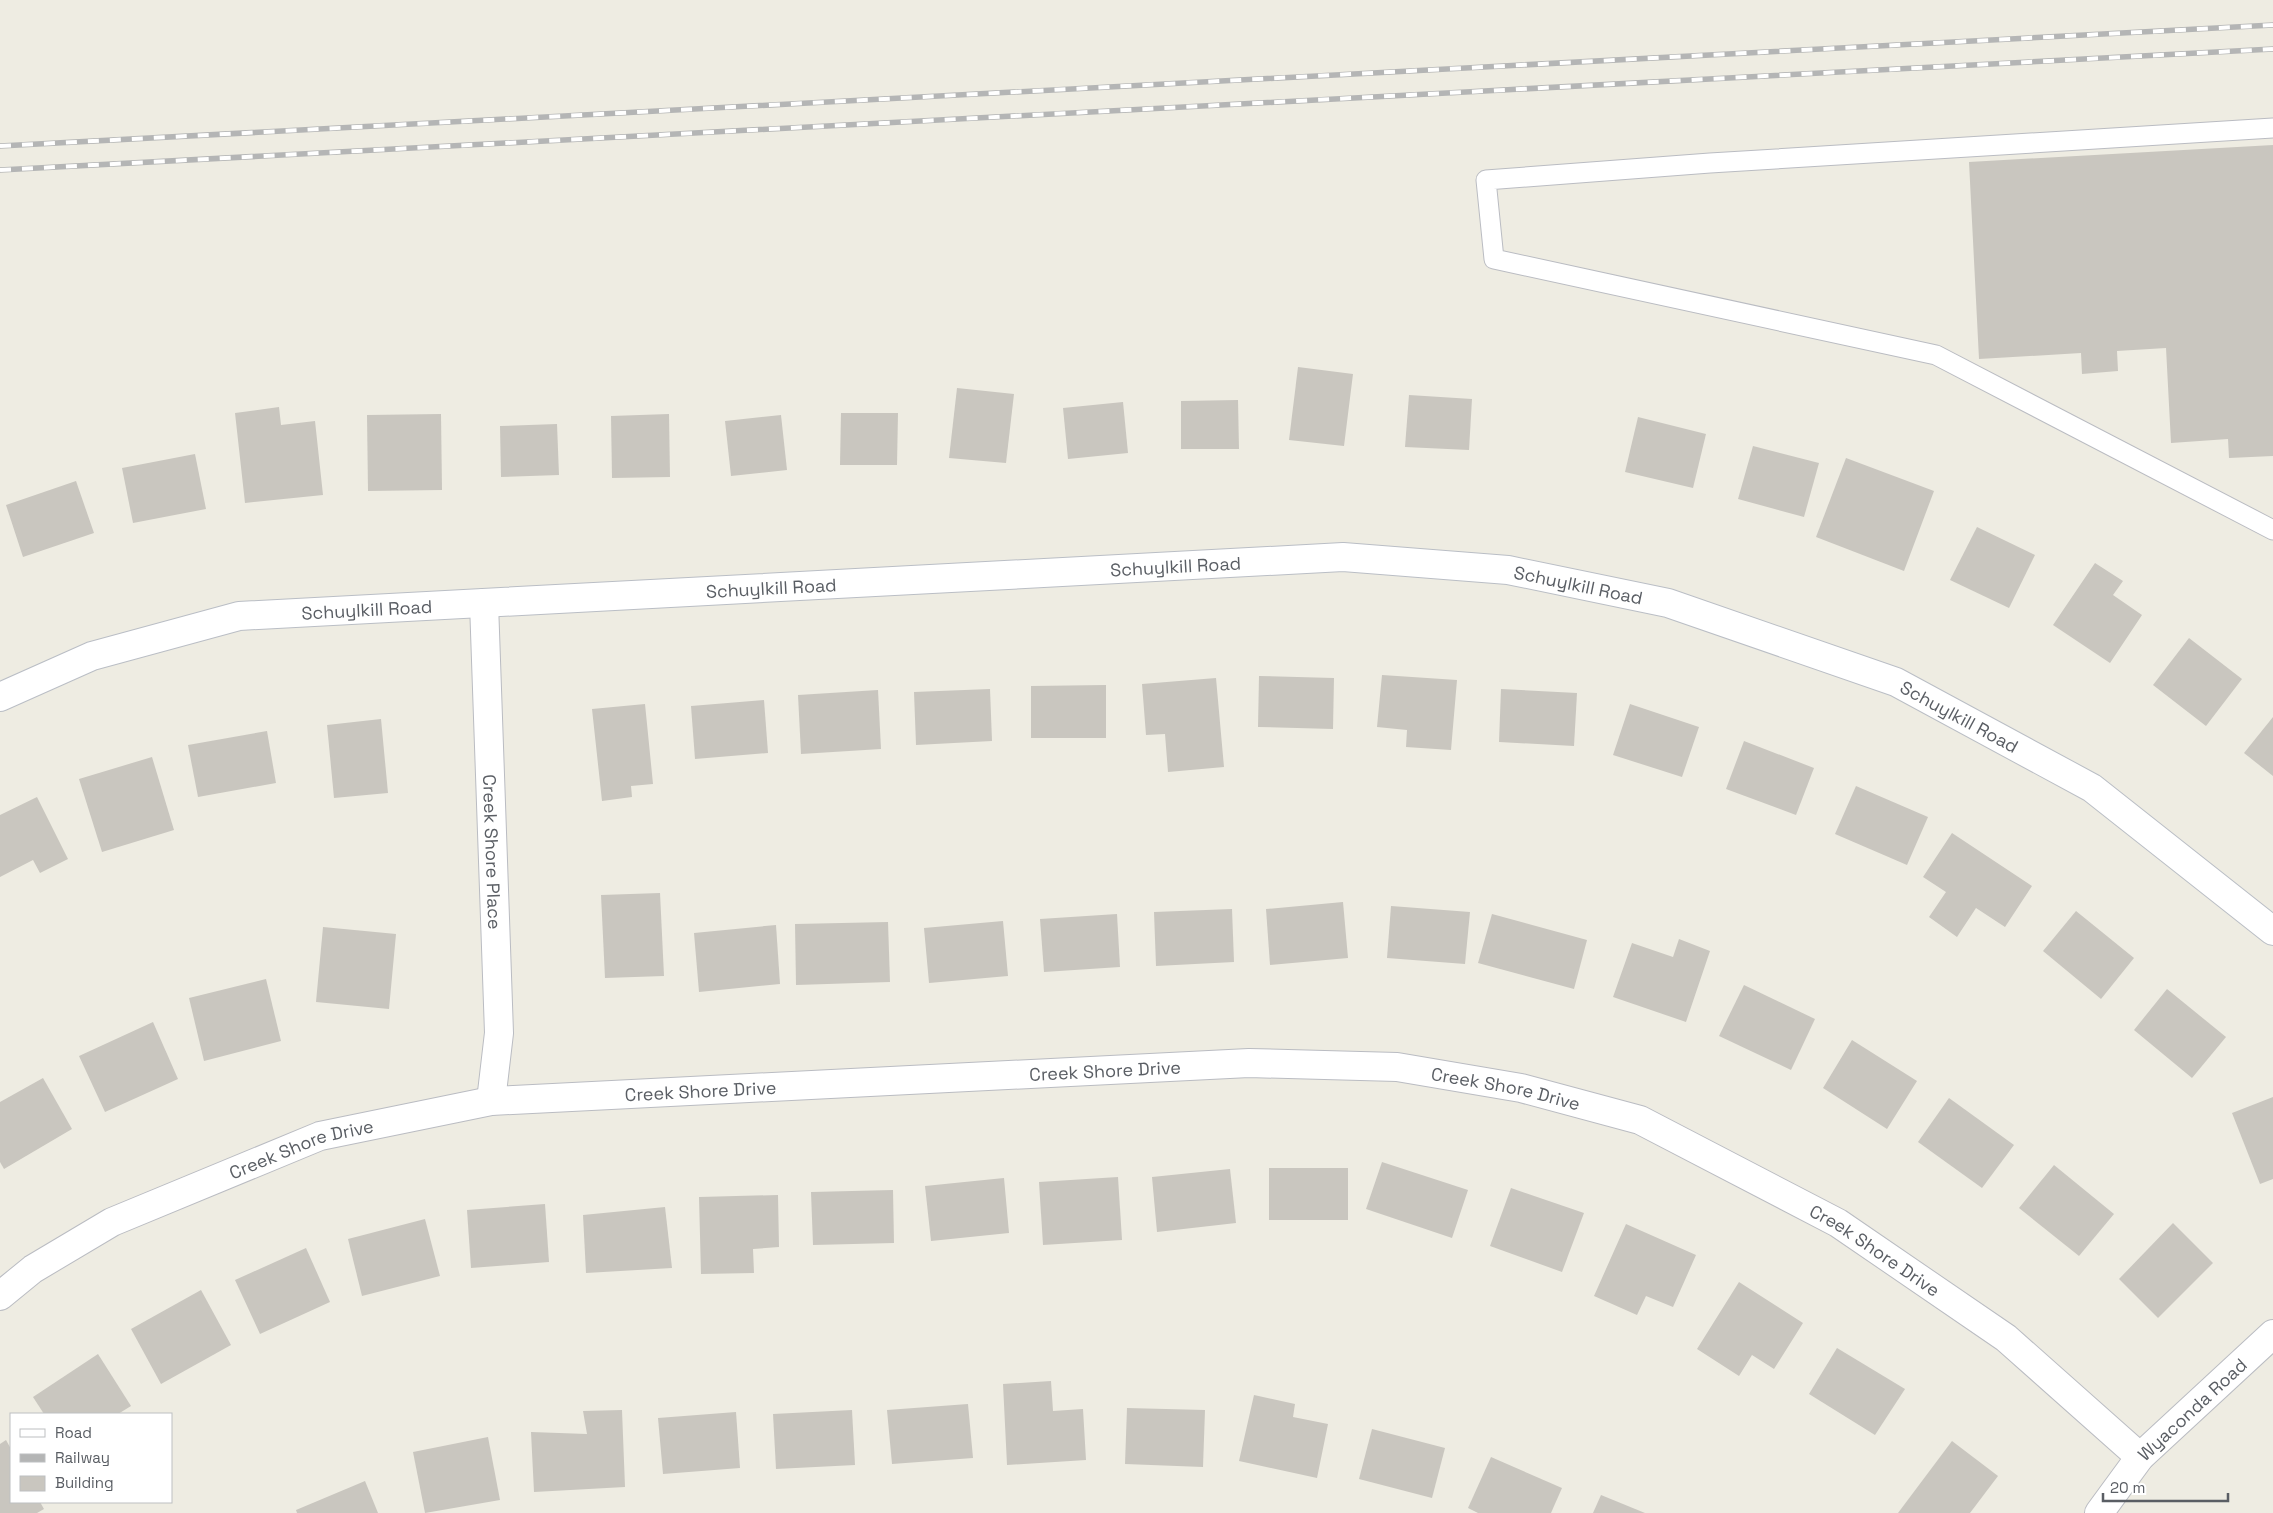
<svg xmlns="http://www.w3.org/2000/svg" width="2273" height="1513" font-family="'Space Grotesk',sans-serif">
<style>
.building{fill:#c9c6bf}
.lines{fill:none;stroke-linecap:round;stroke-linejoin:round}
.lane-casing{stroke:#babcc2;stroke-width:21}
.street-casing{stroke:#babcc2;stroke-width:30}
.secondary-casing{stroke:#babec5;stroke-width:30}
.lane{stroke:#fff;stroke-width:19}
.street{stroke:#fff;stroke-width:28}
.secondary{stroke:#fff;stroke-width:28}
.rail-casing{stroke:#b4b5b5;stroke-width:5.5}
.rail{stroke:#fff;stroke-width:4;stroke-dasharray:11;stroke-linecap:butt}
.labels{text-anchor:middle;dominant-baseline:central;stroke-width:4.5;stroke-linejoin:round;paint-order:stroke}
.street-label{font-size:18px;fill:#5a5e64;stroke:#fff}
</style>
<rect width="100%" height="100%" fill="#eeece2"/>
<g class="building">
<polygon points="2273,145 2273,456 2229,458 2228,439 2171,443 2166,348 2117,351 2118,371 2082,374 2081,353 1979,359 1969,162"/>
<polygon points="1298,367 1353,374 1344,446 1289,440"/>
<polygon points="957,388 1014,394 1006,463 949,458"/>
<polygon points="1409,395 1472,399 1469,450 1405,447"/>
<polygon points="1238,400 1239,449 1181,449 1181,401"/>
<polygon points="1123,402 1128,453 1068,459 1063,408"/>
<polygon points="279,407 281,425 315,421 323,495 245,503 235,413"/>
<polygon points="841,413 898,413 897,465 840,465"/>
<polygon points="441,414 442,490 368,491 367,415"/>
<polygon points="669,414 670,477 612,478 611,416"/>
<polygon points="781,415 787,470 731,476 725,421"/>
<polygon points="1638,417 1706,434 1693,488 1625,472"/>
<polygon points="557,424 559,475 501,477 500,426"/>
<polygon points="1753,446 1819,463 1804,517 1738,499"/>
<polygon points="195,454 206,509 133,523 122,468"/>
<polygon points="1846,458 1934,491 1904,571 1816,537"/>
<polygon points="76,481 94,533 23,557 6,505"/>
<polygon points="1977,527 2035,555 2009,608 1950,580"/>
<polygon points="2095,563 2123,581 2113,595 2142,615 2110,663 2053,625"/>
<polygon points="2189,638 2242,679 2206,726 2153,685"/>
<polygon points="1382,675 1457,680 1451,750 1406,747 1407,730 1377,727"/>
<polygon points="1259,676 1334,678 1333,729 1258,727"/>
<polygon points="1216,678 1224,767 1168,772 1165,734 1146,735 1142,684"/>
<polygon points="1106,685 1106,738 1031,738 1031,686"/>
<polygon points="990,689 992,741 916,745 914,692"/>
<polygon points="1501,689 1577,693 1574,746 1499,742"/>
<polygon points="878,690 881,749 801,754 798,695"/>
<polygon points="764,700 768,753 695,759 691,706"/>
<polygon points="645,704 653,784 631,786 632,797 602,801 592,709"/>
<polygon points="1630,704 1699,727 1682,777 1613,755"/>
<polygon points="2273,717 2273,776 2244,753"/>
<polygon points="381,719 388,793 334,798 327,725"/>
<polygon points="267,731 276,783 198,797 188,745"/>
<polygon points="1744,741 1814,768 1796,815 1726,789"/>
<polygon points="152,757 174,830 102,852 79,779"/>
<polygon points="1856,786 1928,817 1907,865 1835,834"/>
<polygon points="37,797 68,859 40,873 33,860 0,877 0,815"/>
<polygon points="1952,833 2032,886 2005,927 1976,908 1957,937 1929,917 1946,892 1923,877"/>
<polygon points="660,893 664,976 605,978 601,895"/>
<polygon points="1343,902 1348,958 1270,965 1266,909"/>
<polygon points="1391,906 1470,912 1465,964 1387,958"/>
<polygon points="1232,909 1234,962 1156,966 1154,912"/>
<polygon points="2076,911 2134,958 2101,999 2043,951"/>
<polygon points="1117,914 1120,967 1044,972 1040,919"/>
<polygon points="1492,914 1587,940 1574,989 1478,963"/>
<polygon points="1003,921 1008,976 929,983 924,928"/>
<polygon points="888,922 890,982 796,985 795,924"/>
<polygon points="776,925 780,984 699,992 694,933"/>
<polygon points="323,927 396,934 389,1009 316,1002"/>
<polygon points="1679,939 1710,951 1686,1022 1613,997 1632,943 1673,957"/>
<polygon points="266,979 281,1041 204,1061 189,998"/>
<polygon points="1744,985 1815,1019 1791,1070 1719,1036"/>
<polygon points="2167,989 2226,1037 2192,1078 2134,1030"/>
<polygon points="153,1022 178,1079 105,1112 79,1056"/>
<polygon points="1852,1040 1917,1081 1887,1129 1823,1088"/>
<polygon points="43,1078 72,1129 4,1169 0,1162 0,1102"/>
<polygon points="2273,1097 2273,1179 2260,1184 2232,1113"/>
<polygon points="1949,1098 2014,1145 1982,1188 1918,1142"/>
<polygon points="1382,1162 1468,1190 1452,1238 1366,1209"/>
<polygon points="2054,1165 2114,1214 2079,1256 2019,1208"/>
<rect x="1269" y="1168" width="79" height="52"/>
<polygon points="1230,1169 1236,1223 1157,1232 1152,1177"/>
<polygon points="1118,1177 1122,1240 1043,1245 1039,1182"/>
<polygon points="1004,1178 1009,1233 931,1241 925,1186"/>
<polygon points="1511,1188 1584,1213 1562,1272 1490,1246"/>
<polygon points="893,1190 894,1243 813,1245 811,1192"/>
<polygon points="778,1195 779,1247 753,1249 754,1273 701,1274 699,1197"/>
<polygon points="545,1204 549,1262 471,1268 467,1210"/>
<polygon points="665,1207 672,1268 586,1273 583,1215"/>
<polygon points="425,1219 440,1276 362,1296 348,1239"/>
<polygon points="2173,1223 2213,1263 2158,1318 2119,1279"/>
<polygon points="1626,1224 1696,1255 1673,1307 1646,1296 1637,1315 1594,1296"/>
<polygon points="306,1248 330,1302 260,1334 235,1280"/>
<polygon points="1739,1282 1803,1323 1774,1369 1752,1355 1739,1376 1697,1349"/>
<polygon points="201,1290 231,1345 161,1384 131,1329"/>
<polygon points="1837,1348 1905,1389 1875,1435 1809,1394"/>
<polygon points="98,1354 131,1406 118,1414 44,1414 33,1397"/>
<polygon points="1051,1381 1053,1411 1083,1409 1086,1460 1007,1465 1003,1384"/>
<polygon points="1254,1395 1295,1404 1293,1417 1328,1424 1317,1478 1239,1461"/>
<polygon points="968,1404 973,1458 892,1464 887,1410"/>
<polygon points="1127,1408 1205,1410 1203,1467 1125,1464"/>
<polygon points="622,1410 625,1487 534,1492 531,1432 587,1434 583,1411"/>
<polygon points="852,1410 855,1465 776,1469 773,1414"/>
<polygon points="736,1412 740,1468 663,1474 658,1418"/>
<polygon points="1372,1429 1445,1448 1432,1498 1359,1479"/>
<polygon points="488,1437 500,1500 425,1513 413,1452"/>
<polygon points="6,1440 11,1449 11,1502 40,1502 44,1509 37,1513 0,1513 0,1444"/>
<polygon points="1952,1441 1998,1476 1970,1513 1898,1513"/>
<polygon points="1491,1457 1562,1488 1551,1513 1478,1513 1468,1508"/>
<polygon points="365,1481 378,1513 297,1513 296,1510"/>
<polygon points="1601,1495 1645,1513 1593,1513"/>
</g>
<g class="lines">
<defs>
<polyline id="lane" points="2273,128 1710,163 1486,180 1494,259 1936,355 2273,530"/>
<g id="street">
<path id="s1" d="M484,603L499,1033L491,1101"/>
<path id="s2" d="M0,1296L33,1269L112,1222L320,1136L491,1101L1249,1063L1397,1067L1521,1088L1640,1120L1838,1223L2006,1338L2140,1457"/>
<path id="s3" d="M2099,1513L2140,1457L2273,1334"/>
</g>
<g id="secondary">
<path id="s4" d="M0,697L92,656L239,616L1343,557L1508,570L1668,603L1896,682L2092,788L2273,931"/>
</g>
</defs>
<use href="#lane" class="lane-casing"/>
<use href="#street" class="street-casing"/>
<use href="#secondary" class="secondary-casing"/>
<use href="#lane" class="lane"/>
<use href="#street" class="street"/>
<use href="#secondary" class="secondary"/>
<defs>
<g id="rail">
<polyline points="0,146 2273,25"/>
<polyline points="0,170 2273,49"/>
</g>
</defs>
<use href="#rail" class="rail-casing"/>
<use href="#rail" class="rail"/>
</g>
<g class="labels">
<g class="street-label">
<text stroke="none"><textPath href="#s4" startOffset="1191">Schuylkill Road</textPath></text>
<text stroke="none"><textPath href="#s4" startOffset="1596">Schuylkill Road</textPath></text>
<text stroke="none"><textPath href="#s4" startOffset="786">Schuylkill Road</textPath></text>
<text stroke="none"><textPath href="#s4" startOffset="381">Schuylkill Road</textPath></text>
<text stroke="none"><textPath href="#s4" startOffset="2001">Schuylkill Road</textPath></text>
<text stroke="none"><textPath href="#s1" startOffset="249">Creek Shore Place</textPath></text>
<text stroke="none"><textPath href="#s2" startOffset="1149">Creek Shore Drive</textPath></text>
<text stroke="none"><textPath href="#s2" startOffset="1552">Creek Shore Drive</textPath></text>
<text stroke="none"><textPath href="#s2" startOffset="744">Creek Shore Drive</textPath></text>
<text stroke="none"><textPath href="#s2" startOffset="338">Creek Shore Drive</textPath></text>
<text stroke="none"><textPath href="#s2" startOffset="1959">Creek Shore Drive</textPath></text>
<text stroke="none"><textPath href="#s3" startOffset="140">Wyaconda Road</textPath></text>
</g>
</g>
<rect x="10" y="1413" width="162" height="90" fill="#ffffff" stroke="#bdbfc1"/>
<rect x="20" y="1429" width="25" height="8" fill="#ffffff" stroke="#bdbfc1"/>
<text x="55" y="1438" font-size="15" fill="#5a5e64">Road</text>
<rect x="20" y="1454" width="25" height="8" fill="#b4b5b5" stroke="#bdbfc1"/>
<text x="55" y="1463" font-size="15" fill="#5a5e64">Railway</text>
<rect x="20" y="1476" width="25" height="15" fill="#c9c6bf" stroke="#bdbfc1"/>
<text x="55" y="1488" font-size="15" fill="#5a5e64">Building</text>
<path d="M2103 1493v8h125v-8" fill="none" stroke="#5a5e64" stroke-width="2.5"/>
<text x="2110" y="1493" font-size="15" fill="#5a5e64" stroke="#ffffff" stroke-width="4" paint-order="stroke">20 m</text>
</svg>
